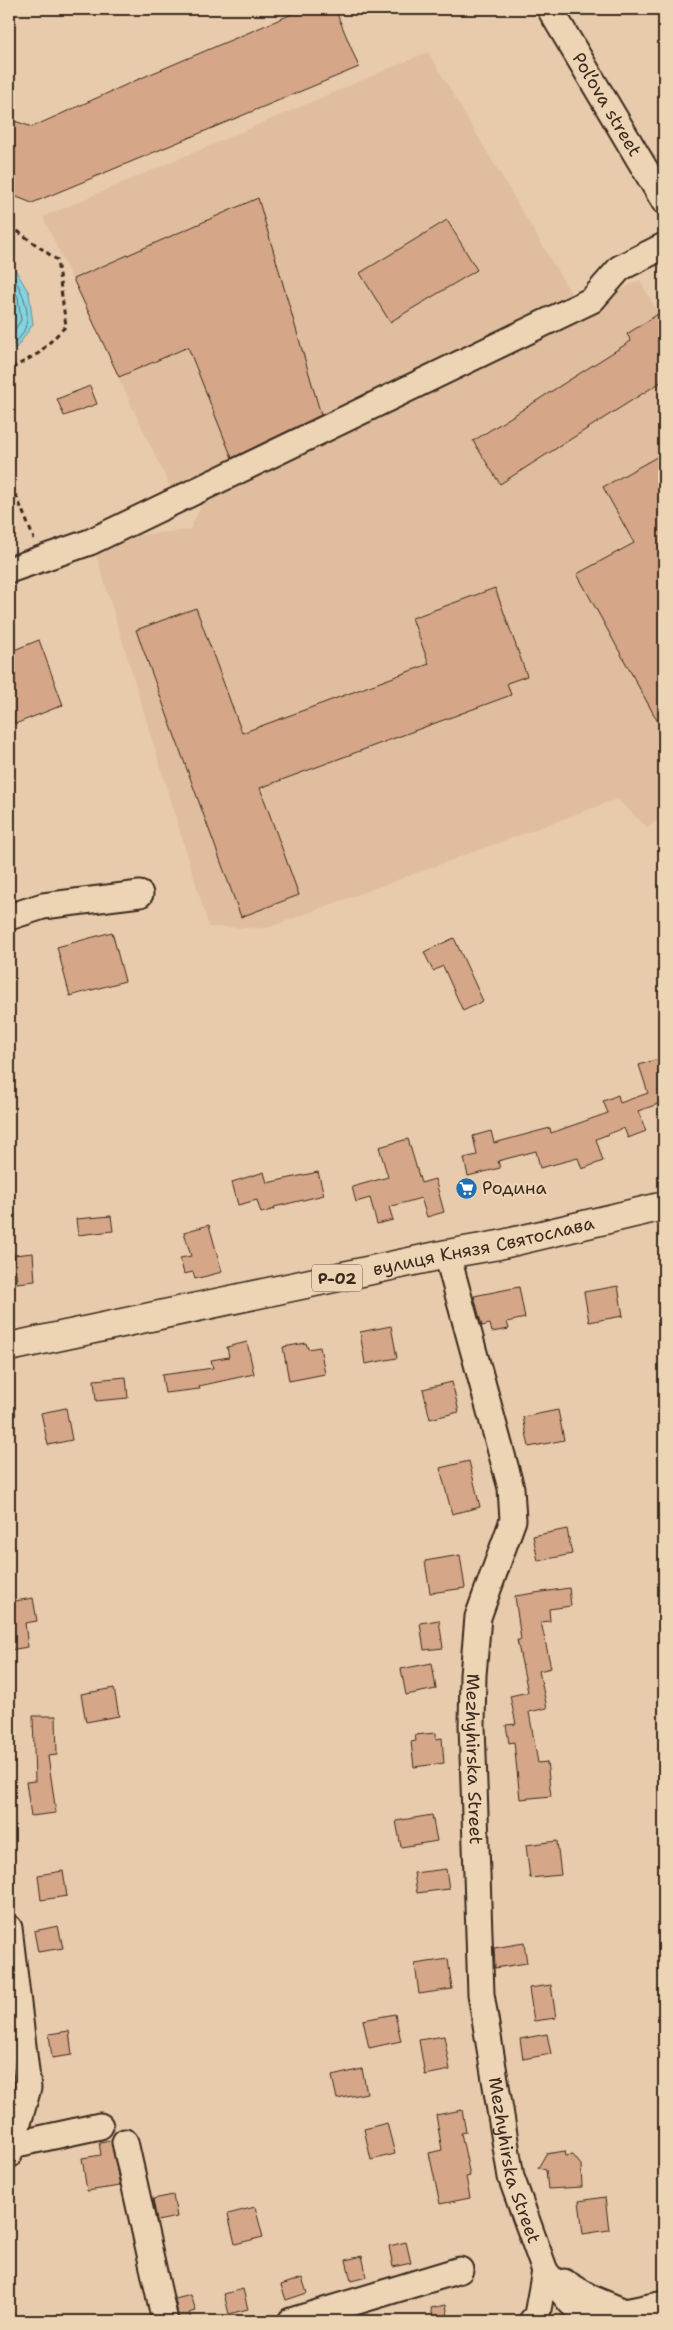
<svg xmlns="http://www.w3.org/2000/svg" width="673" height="2330" font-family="'Shantell Sans',sans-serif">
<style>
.built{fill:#dfbd9e}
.water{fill:#84d3e1;stroke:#678f93}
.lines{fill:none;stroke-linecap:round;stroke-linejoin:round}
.shore{stroke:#586e6c;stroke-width:1}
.building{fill:#d5a688;stroke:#3b2a1e}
.minor-casing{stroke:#3b2a1e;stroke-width:29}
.major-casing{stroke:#3b2a1e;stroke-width:31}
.path{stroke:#3b2a1e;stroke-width:3;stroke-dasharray:5 4;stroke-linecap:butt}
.minor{stroke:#ecd4b4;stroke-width:25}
.major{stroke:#ecd4b4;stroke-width:28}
.labels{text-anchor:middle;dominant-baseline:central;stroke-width:4.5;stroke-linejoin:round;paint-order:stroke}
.shield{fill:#ecd4b4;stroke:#705d4b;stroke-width:1}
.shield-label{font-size:16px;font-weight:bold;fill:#3b2a1e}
.street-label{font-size:18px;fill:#3b2a1e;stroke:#ecd4b4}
.poi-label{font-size:18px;fill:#3b2a1e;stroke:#ecd4b4;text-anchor:start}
</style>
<rect width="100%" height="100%" fill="#e8cbac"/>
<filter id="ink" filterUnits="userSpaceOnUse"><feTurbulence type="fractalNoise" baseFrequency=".02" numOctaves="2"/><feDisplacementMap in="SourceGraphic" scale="10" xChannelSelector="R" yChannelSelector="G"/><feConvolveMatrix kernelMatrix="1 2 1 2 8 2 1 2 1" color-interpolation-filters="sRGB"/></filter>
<g filter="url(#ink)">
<g class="built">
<polygon points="428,52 575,301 171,489 43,217"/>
<polygon points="640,280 664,324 664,817 647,827 617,799 267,928 209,927 96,554 138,535 190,530 202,504"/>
</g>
<polygon class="water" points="9,259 29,293 33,324 17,347 9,353"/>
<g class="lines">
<g class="shore">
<path d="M9,269C24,294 41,326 9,347"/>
<polyline points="9,281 18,297 21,320 9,339"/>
</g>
</g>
<g class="building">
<polygon points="304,9 335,9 359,67 32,203 9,194 9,119 32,127 139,79"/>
<polygon points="258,198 321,415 232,458 188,347 119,377 73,279"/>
<polygon points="447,220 477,270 390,322 360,273"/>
<polygon points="658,314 664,324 664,380 500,484 473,441 631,341 627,334"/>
<polygon points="90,386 97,404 64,416 57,399"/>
<polygon points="664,453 664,733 577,574 634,543 603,487"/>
<polygon points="495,588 527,676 507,683 511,695 260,788 299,895 241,917 136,630 196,608 242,733 429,664 412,618"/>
<polygon points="39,640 63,705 15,724 9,706 9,652"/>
<polygon points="112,932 125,981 70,996 57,947"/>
<polygon points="454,938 483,1001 463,1011 443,966 433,971 424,952"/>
<polygon points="664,1057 664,1102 638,1111 646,1131 628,1138 624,1128 596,1139 603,1161 582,1169 578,1158 540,1168 536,1151 498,1161 500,1168 468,1176 464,1158 477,1155 473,1136 491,1131 494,1143 550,1128 551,1133 608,1113 603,1101 618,1095 620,1103 648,1093 639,1065"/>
<polygon points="408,1139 421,1183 435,1179 444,1212 427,1217 421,1198 389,1207 393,1220 377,1224 370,1198 356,1202 352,1187 388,1177 379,1147"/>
<polygon points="264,1172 267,1183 318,1172 324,1195 274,1207 275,1209 261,1213 257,1200 238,1205 232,1182"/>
<polygon points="111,1216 113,1231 78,1235 76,1219"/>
<polygon points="209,1225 222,1272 195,1279 193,1272 184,1274 180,1258 191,1256 184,1232"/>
<polygon points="33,1253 35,1281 17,1283 14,1255"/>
<polygon points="618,1286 623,1316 589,1322 584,1292"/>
<polygon points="519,1287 525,1318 507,1322 509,1329 492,1332 490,1324 482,1326 474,1296"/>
<polygon points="391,1326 397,1358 365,1364 360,1332"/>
<polygon points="247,1342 254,1374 199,1386 200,1389 165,1393 162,1375 213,1368 211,1360 229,1357 227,1347"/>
<polygon points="306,1343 308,1349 320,1347 325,1374 289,1381 283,1347"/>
<polygon points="126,1377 128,1398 96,1401 94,1380"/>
<polygon points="452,1382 459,1412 430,1419 423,1389"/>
<polygon points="66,1408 72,1440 48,1445 41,1413"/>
<polygon points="558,1410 564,1440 529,1447 523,1417"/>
<polygon points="469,1461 480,1507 452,1514 440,1468"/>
<polygon points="567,1529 572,1554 538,1561 533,1536"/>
<polygon points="460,1555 465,1588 430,1593 425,1561"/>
<polygon points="569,1588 571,1606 549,1609 550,1621 541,1622 551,1668 539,1671 547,1708 529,1712 538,1763 547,1762 551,1796 520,1799 514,1742 509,1743 506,1725 516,1724 510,1696 528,1692 517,1640 521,1640 515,1596"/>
<polygon points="33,1598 37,1621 25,1623 28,1647 9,1650 9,1602"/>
<polygon points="439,1620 443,1648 424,1650 420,1623"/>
<polygon points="432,1663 436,1689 406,1695 401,1669"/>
<polygon points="114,1688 119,1716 86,1722 81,1694"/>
<polygon points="33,1716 56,1716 57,1755 48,1756 56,1813 31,1816 26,1782 35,1781"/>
<polygon points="436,1733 436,1739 442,1738 444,1763 414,1767 411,1742 416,1741 415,1735"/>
<polygon points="432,1815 437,1841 401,1847 396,1821"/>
<polygon points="557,1841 561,1875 530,1878 526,1845"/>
<polygon points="446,1869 449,1889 417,1893 414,1873"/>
<polygon points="63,1871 67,1896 41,1900 38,1875"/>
<polygon points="58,1926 63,1948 38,1952 34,1931"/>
<polygon points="524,1943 527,1963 495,1968 494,1948"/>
<polygon points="448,1959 452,1989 419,1994 415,1964"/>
<polygon points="551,1985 556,2018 534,2021 529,1988"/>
<polygon points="395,2014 401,2041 369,2048 363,2020"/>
<polygon points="69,2031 72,2055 52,2058 49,2034"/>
<polygon points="547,2034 551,2054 523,2059 520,2039"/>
<polygon points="444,2036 450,2070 425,2075 419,2040"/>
<polygon points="362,2069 367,2093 337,2099 332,2076"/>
<polygon points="462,2110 466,2132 461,2133 470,2176 466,2177 470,2198 440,2204 429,2153 442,2150 436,2115"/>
<polygon points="387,2123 395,2154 371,2160 364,2129"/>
<polygon points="111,2140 120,2186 87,2191 82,2158 101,2155 99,2142"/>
<polygon points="565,2151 566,2156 573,2155 581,2165 582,2187 548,2189 546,2170 538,2168 546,2154"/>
<polygon points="173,2195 177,2217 157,2221 153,2199"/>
<polygon points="605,2197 609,2230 583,2234 579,2201"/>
<polygon points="255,2207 263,2237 235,2244 228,2214"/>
<polygon points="406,2242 411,2263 393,2267 389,2246"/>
<polygon points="362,2256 367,2277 351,2281 346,2260"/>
<polygon points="302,2278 307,2293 286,2300 281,2285"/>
<polygon points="243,2289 248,2309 229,2314 224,2294"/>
<polygon points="191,2295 196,2311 189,2313 192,2321 179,2321 175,2299"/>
<polygon points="446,2305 449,2321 434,2321 431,2308"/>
</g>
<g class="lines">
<defs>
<g id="minor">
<path id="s1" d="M550,9L664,201"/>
<polyline points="9,570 90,542 592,300 620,268 664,246"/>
<polyline points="9,917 43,906 140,894"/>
<path id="s2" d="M447,1254L511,1488L513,1520L478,1617L473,1675L472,1725L481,1994L511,2177L545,2271L570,2302L593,2321"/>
<polyline points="9,1928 28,2088 9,2155"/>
<polyline points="125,2142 165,2321"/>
<polyline points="12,2145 100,2126"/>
<polyline points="564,2282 591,2298 625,2312 664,2304"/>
<polyline points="291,2321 460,2270"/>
<polyline points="532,2321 537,2315 545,2271"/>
</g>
<g id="major">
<path id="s3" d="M9,1347L447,1254L499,1245L664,1206"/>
</g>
</defs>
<use href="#minor" class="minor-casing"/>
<use href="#major" class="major-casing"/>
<g class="path">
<polyline points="9,228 16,230 57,260 66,326 39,353 9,370"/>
<polyline points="9,478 34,539"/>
</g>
<use href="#minor" class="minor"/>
<use href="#major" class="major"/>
</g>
</g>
<defs>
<symbol id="supermarket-disc" viewBox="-11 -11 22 22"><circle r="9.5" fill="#1f6fb2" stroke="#ecd4b4"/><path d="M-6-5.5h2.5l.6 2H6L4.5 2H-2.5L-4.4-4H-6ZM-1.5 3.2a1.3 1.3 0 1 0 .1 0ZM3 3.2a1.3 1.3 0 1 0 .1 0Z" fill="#fff"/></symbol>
</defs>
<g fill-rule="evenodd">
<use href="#supermarket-disc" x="454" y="1176" width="25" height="25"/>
</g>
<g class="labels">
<rect class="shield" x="312" y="1264.5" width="50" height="27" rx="4"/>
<g class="shield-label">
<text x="337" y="1278">Р-02</text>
</g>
<g class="street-label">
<text stroke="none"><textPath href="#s1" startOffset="111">Pol’ova street</textPath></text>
<text stroke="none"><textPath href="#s3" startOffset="485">вулиця Князя Святослава</textPath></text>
<text stroke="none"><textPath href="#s2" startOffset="520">Mezhyhirska Street</textPath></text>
<text stroke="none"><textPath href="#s2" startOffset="925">Mezhyhirska Street</textPath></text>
</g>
<g class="poi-label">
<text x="482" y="1188">Родина</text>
</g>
</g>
<rect width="673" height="2330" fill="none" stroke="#ecd4b4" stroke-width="30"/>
<rect x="15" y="15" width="643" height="2300" fill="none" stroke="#3b2a1e" stroke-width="2" filter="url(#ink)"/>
</svg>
